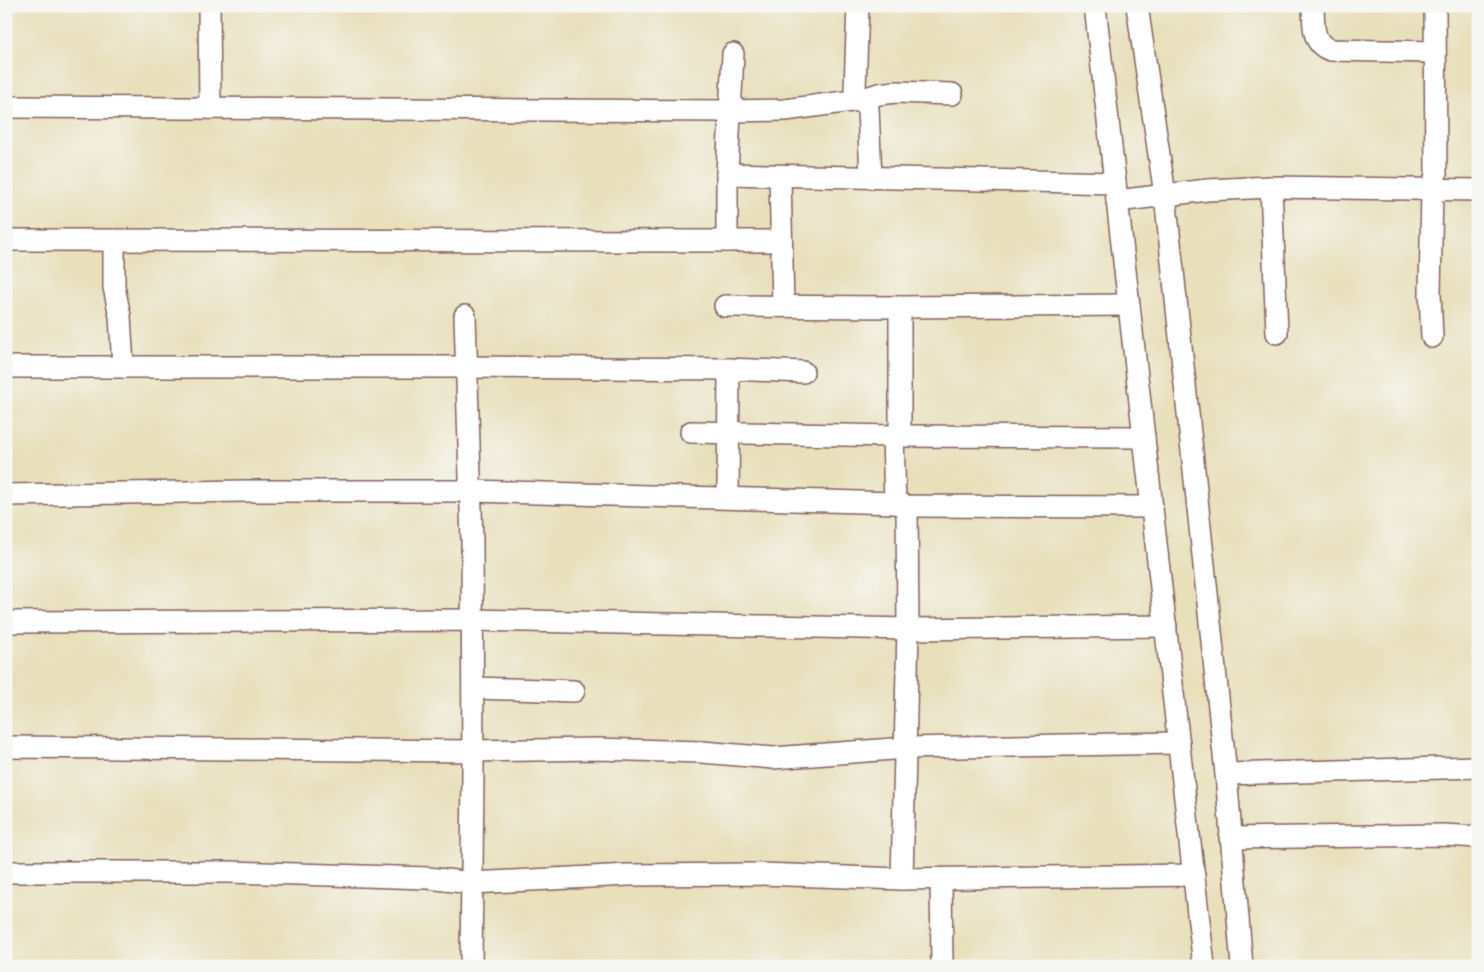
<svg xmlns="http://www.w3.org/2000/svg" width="1484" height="972" font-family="Mali,sans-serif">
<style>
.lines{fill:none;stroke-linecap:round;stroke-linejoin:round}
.street-casing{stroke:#81625d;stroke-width:24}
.street{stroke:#fff;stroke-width:21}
</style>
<rect width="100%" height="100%" fill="#f6f6f2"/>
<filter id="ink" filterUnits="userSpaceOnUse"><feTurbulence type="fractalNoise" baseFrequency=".02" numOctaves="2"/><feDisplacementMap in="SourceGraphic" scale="10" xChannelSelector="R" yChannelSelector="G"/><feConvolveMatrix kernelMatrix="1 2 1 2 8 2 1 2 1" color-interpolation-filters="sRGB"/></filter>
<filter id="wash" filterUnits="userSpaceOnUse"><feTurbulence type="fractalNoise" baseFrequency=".0096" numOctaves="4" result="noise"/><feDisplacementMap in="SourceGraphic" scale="20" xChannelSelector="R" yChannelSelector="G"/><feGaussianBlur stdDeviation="1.12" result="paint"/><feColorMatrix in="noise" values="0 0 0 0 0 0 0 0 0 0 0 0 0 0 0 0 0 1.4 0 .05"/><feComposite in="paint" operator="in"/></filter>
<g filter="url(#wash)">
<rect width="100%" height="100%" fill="#e8dfbb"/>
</g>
<g filter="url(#ink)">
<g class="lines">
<defs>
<g id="street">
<polyline points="209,6 210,108"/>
<polyline points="858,6 855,88 857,97 868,108 871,178"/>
<polyline points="1095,6 1204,966"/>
<polyline points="1137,6 1165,195 1226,774 1242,966"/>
<path d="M1313,6C1314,23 1311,43 1330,50L1435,52"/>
<polyline points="6,107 730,111 785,110 859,100 879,94 896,92 952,94"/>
<polyline points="727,174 1115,183"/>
<polyline points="780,176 783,306"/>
<polyline points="1271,187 1277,333"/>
<polyline points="1117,201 1207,190 1271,187 1478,190"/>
<polyline points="6,240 781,241"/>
<polyline points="114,240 114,287 120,316 123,367"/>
<polyline points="727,241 727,174 733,54"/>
<polyline points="725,306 900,307 1129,305"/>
<polyline points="900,307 900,436"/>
<polyline points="465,316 472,541 473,771 471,966"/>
<polyline points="1432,337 1430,293 1432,190 1436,174 1435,6"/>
<polyline points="6,367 466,367 729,369 803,372"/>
<polyline points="691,432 893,436 1144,437"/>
<polyline points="893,436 895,503"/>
<polyline points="6,495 244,491 471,491 895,503 907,506 1152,507"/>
<polyline points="728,498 729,369"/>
<polyline points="6,622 473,620 908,629 1166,626"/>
<polyline points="473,688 574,691"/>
<polyline points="6,747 473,751 597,749 702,752 773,758 906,748 1179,743"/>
<polyline points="1226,774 1478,767"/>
<polyline points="1230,838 1444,835 1478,837"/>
<polyline points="6,872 229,872 428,878 472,883 629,875 761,874 902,879 1194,875"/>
<polyline points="902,879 908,629 907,506"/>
<polyline points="941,879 942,966"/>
</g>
</defs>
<use href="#street" class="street-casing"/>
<use href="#street" class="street"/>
</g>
</g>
<rect width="1484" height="972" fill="none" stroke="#f6f6f2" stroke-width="25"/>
</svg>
